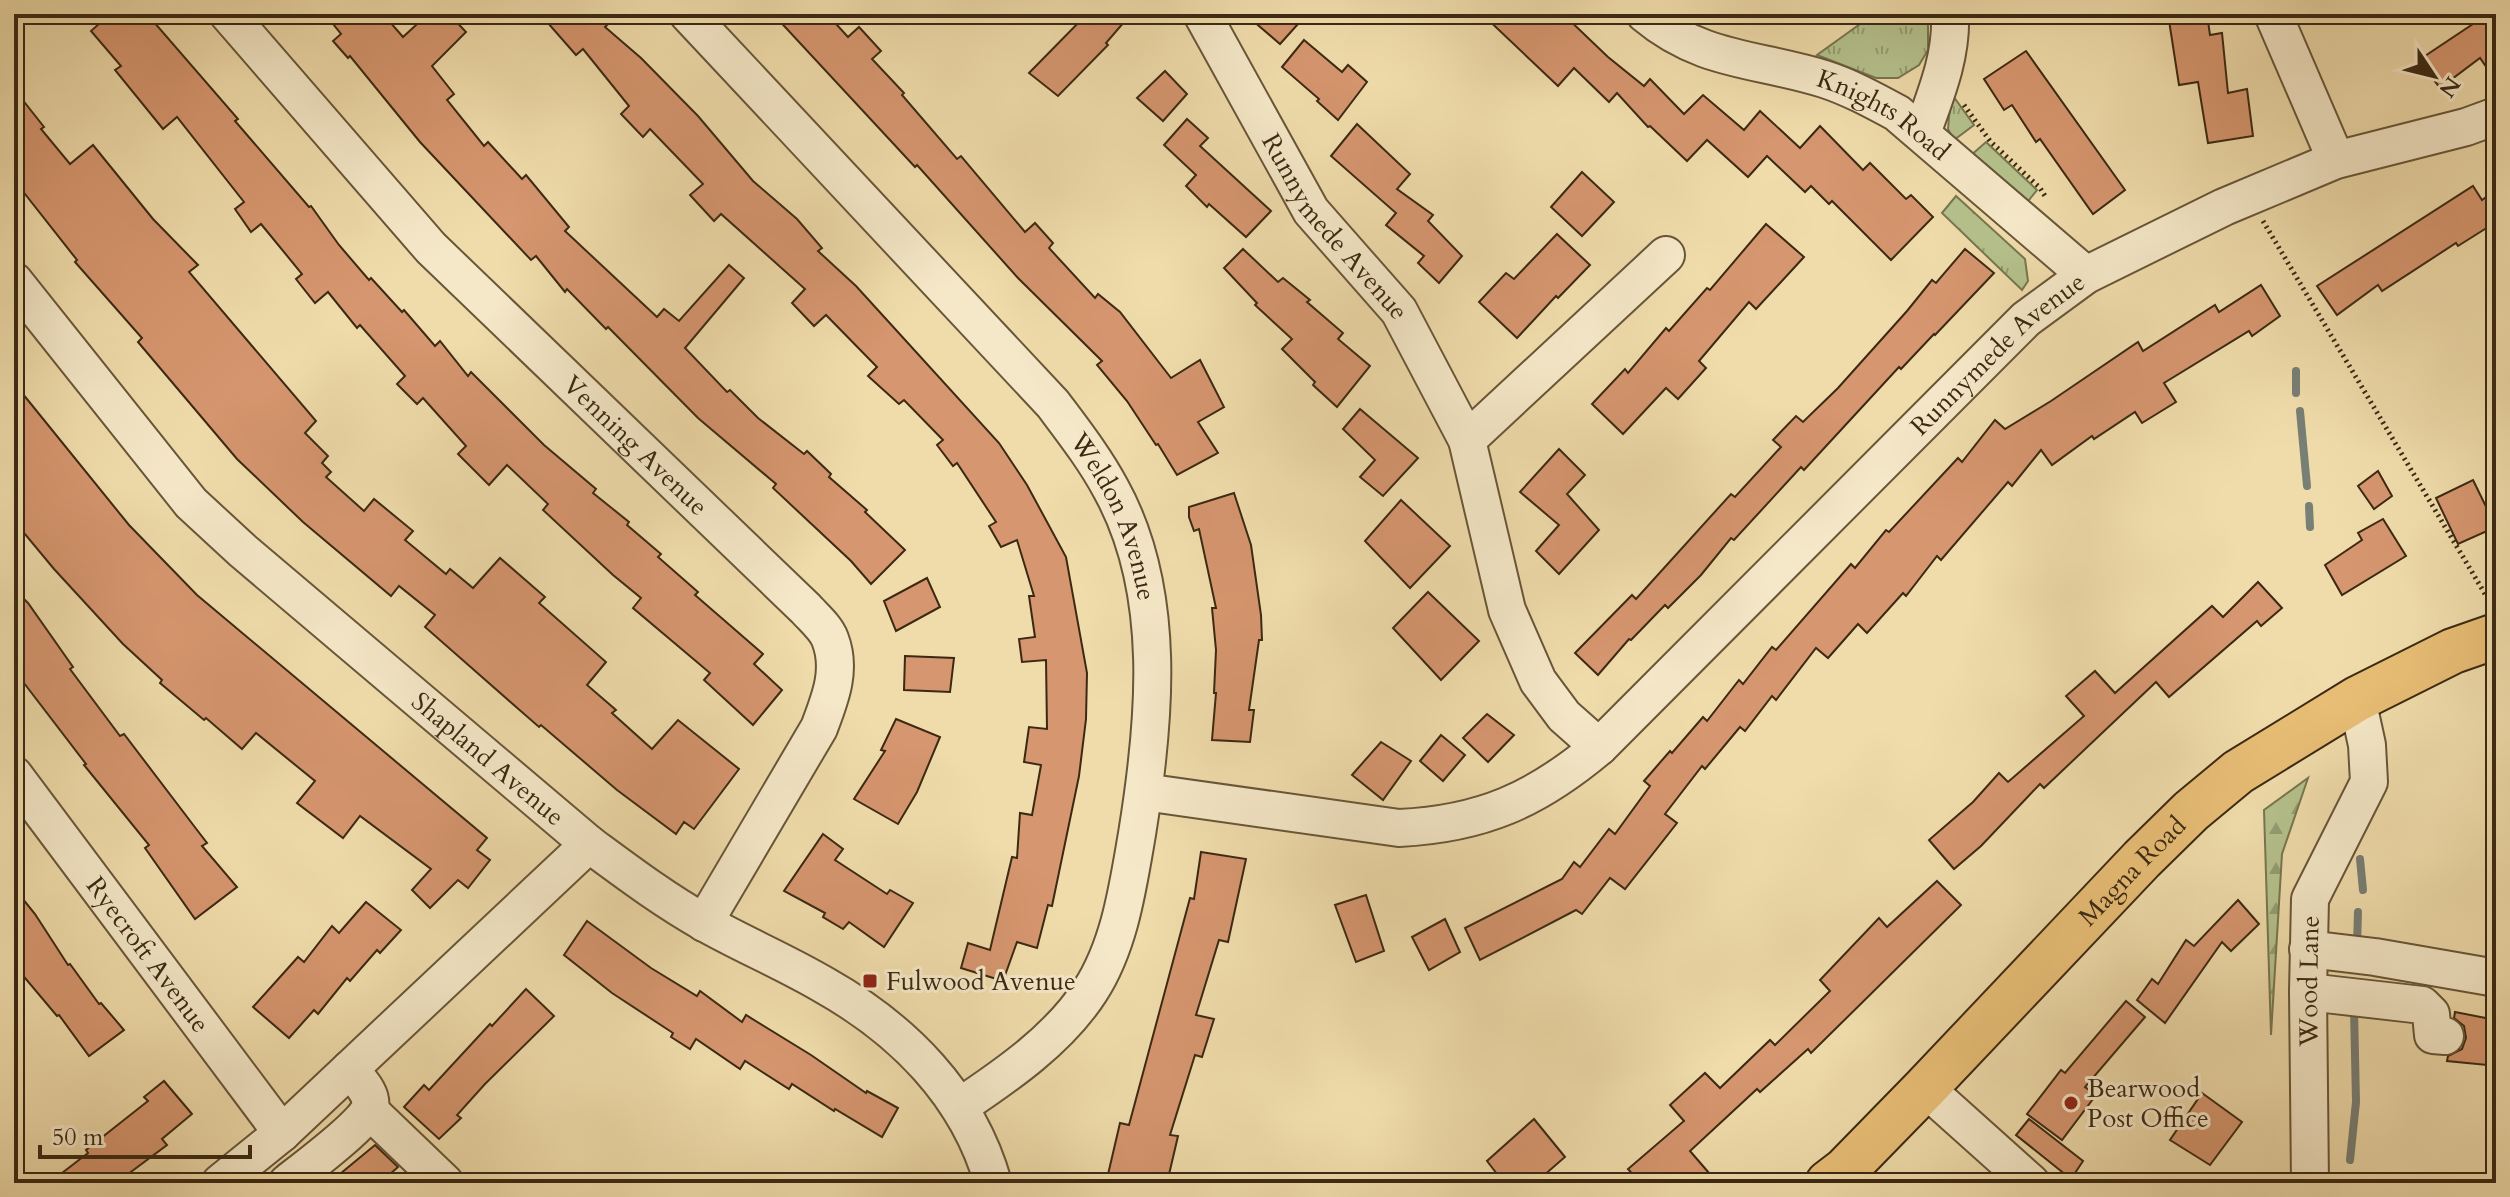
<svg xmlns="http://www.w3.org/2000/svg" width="2510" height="1197" font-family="Cardo,serif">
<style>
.grass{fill:url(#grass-tufts);stroke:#787650;stroke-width:2}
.forest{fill:url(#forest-firs);stroke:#787650;stroke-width:2}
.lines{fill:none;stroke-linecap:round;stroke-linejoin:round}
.stream{stroke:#787f75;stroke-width:8}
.building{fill:#d6966f;stroke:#3b2913;stroke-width:2}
.minor-casing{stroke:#685639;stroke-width:40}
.major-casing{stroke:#3b2913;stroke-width:48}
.path{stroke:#3b2913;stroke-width:5;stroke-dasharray:2 4;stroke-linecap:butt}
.minor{stroke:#f5e8c8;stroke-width:36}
.major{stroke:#e8be76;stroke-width:44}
.poi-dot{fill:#8f2418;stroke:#f5e8c8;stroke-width:3}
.labels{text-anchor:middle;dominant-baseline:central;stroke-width:6;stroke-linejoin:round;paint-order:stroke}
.street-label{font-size:26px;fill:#3b2913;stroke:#f5e8c8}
.poi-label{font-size:26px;fill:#3b2913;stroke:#f5e8c8;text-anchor:start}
</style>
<defs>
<pattern id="grass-tufts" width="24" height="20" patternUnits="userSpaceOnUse" patternTransform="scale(2)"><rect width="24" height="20" fill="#b5c28d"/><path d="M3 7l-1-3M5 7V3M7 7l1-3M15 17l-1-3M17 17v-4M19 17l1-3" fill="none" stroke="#949e72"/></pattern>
<pattern id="forest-firs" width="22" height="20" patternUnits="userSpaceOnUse" patternTransform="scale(2)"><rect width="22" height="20" fill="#b5c28d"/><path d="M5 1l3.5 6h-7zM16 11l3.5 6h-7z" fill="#949e72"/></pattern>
</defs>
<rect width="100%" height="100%" fill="#f0dcab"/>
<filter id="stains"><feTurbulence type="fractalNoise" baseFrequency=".0025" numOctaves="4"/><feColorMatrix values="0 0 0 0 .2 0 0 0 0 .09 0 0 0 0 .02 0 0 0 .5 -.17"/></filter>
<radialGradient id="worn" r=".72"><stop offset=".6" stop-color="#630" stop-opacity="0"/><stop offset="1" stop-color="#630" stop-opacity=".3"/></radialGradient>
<g class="grass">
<polygon points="1874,14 1928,14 1928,50 1919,65 1898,78 1876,78 1817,55"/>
<polygon points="1951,93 1974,125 1954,140 1948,129"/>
<polygon points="1986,142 2037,190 2025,205 1969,157"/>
<polygon points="1956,196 2025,259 2028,281 2022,290 1942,213"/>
</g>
<polygon class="forest" points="2308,778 2282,854 2271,1035 2264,810"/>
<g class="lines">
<g class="stream">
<polyline points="2296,393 2296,371"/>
<polyline points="2300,411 2307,486"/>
<polyline points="2309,506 2310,527"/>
<polyline points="2360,859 2363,890"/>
<polyline points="2357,946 2358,912"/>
<polyline points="2350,1160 2356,1102 2354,1008"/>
<polyline points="2349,1183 2350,1177"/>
</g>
</g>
<g class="building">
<polygon points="110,14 147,14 238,119 235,121 309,207 311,206 339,245 369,280 371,278 402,312 404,310 435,346 440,341 468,376 471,372 544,445 596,489 593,493 629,522 627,525 661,554 658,557 698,592 695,595 763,654 754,664 782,690 753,725 704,680 710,673 633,608 641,598 613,575 543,510 548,504 507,465 489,485 458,454 466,446 423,398 417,404 397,384 405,376 360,325 357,328 328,292 315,303 296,279 302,274 261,224 251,232 235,209 244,202 177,117 163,129 115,70 121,66 91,31"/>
<polygon points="325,14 383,14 403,37 428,14 449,14 466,32 432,66 454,94 447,100 484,146 488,142 522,179 526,175 569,227 565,231 657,317 664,309 679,321 729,265 744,278 685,348 727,392 730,390 758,418 804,454 807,451 831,474 829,477 867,510 865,512 905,550 871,584 851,561 773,488 776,484 698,418 608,327 606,329 567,289 565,292 536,256 531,260 420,142 350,56 348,58 333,41 341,34"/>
<polygon points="540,14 618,14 605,27 641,58 698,116 753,181 797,219 822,248 818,251 856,286 999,443 1027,485 1066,557 1087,673 1086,719 1079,776 1052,906 1048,905 1037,948 1017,942 1003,981 961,968 968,943 990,950 1012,857 1017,858 1020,813 1032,815 1041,765 1024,762 1029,727 1047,729 1046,660 1022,662 1019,639 1035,637 1029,596 1034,596 1017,540 1001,547 989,526 996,522 957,463 953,466 937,445 943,440 904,400 899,404 868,376 877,367 826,315 814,326 792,303 805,289 721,214 714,221 690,195 703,184 650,129 643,137 621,114 629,106 583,49 576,55"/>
<polygon points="773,14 827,14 848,37 859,27 881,51 872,59 904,93 902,95 957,159 961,156 1025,232 1035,223 1053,243 1049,248 1095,298 1098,294 1120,312 1171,378 1200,360 1224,407 1198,422 1218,453 1177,475 1158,444 1156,445 1127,401 1097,365 1102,361 1018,278 917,165 915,167"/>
<polygon points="1087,14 1131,14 1106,43 1108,45 1058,96 1029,73"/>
<polygon points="1245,14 1307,14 1280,44"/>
<polygon points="1482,14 1563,14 1608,57 1644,86 1650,79 1684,114 1703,95 1744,130 1760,111 1800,148 1820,126 1863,170 1870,163 1906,199 1911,195 1933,217 1891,260 1832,201 1829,204 1811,186 1805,192 1767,156 1748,177 1707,140 1687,161 1650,126 1648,127 1617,93 1609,102 1574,68 1558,86"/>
<polygon points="2168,14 2207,14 2210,35 2222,33 2228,93 2247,89 2253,136 2208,143 2198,82 2179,85"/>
<polygon points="2488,14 2496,14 2496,81 2480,58 2440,88 2419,60"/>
<polygon points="1304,40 1342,72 1348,65 1367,82 1338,120 1317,101 1319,99 1282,67"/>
<polygon points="2026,51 2125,190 2093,214 2040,139 2036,142 2012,105 2004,110 1984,79"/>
<polygon points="1165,71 1187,94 1163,121 1137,98"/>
<polygon points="14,89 44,127 41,129 70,164 93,145 153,219 198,265 189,272 316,421 305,433 328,456 322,463 331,472 326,477 364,511 374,499 413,531 405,540 446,574 450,569 473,588 500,558 545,597 539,603 606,662 587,685 616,710 612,713 652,749 678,720 739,769 694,829 684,822 676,834 617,790 541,725 539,727 425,627 435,615 399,586 391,596 303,522 237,459 138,342 142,338 75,262 77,260 14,180"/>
<polygon points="1187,119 1208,138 1200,146 1271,211 1246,237 1209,204 1207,207 1186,186 1196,175 1164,145"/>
<polygon points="1357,124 1410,174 1397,189 1433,215 1428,221 1462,256 1439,283 1418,263 1424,256 1386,225 1396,213 1331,156"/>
<polygon points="1582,172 1614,202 1582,236 1551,207"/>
<polygon points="2473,186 2482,200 2496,190 2496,222 2458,246 2456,243 2382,291 2378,285 2337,315 2317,286"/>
<polygon points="1766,224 1804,257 1756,309 1749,302 1699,361 1706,368 1678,399 1666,388 1623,434 1592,404 1625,369 1628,373 1666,328 1669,331 1707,288 1710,290"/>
<polygon points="1557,234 1590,265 1558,298 1556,296 1517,338 1479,302 1506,273 1514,279"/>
<polygon points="1243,249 1278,282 1283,278 1310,300 1307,302 1343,333 1338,339 1370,366 1337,407 1313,385 1315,382 1282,349 1292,339 1255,305 1257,303 1224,268"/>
<polygon points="1965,249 1994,273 1935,335 1934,334 1901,369 1899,367 1804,470 1801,467 1734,540 1731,538 1701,575 1668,608 1665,605 1631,640 1629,639 1598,675 1575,653 1632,595 1636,599 1731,494 1735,497 1781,447 1773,440 1796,416 1803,422 1838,388 1907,311 1932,280 1936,283"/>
<polygon points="2261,285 2280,316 2252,336 2249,331 2164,383 2176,402 2142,423 2135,412 2094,439 2092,436 2052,465 2041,450 2012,486 2008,482 1941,560 1937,556 1906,596 1903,593 1867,633 1858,624 1828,658 1816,648 1776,700 1772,696 1745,731 1740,727 1705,769 1702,766 1665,814 1677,823 1625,889 1610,878 1582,914 1576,910 1480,960 1465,928 1562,879 1574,862 1580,867 1609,829 1615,834 1650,786 1644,781 1670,751 1672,753 1703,717 1707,721 1739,680 1743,684 1772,647 1776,650 1851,564 1855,568 1886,530 1889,532 1958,458 1962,462 1995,420 2005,429 2051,401 2138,342 2143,351 2215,305 2219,312"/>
<polygon points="14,383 129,525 197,595 487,838 477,850 490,860 468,888 458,880 430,908 412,890 431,869 360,816 343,838 297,803 315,781 256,733 242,749 206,718 204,720 160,683 162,680 123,644 54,569 14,521"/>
<polygon points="1360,409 1418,458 1383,496 1360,477 1375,460 1343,429"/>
<polygon points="1559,449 1585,475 1567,494 1599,530 1559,574 1536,551 1559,525 1520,492"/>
<polygon points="2378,471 2392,496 2374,509 2358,486"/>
<polygon points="2473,480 2496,527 2458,544 2436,498"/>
<polygon points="1234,493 1251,545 1261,615 1262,640 1259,640 1249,710 1254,710 1250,742 1212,740 1216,693 1214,693 1216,650 1212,608 1216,608 1199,529 1194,531 1189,517 1189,507"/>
<polygon points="1401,500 1450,546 1410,588 1365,541"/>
<polygon points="2383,519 2406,556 2342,595 2325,565 2362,540 2358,533"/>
<polygon points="927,578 940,607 896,631 884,601"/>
<polygon points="2258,582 2282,608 2261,626 2257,621 2169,697 2156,682 2044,788 2040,784 1981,846 1954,869 1929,840 1973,802 1999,773 2008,782 2084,716 2066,696 2095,671 2115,693 2212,606 2223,617"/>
<polygon points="14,589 28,603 73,667 70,669 120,736 124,734 194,826 207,843 202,846 237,887 195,919 145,848 149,845 84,765 86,764 14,670"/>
<polygon points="1428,592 1479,641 1441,680 1393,628"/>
<polygon points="905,656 954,658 950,692 904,690"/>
<polygon points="1487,714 1514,735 1488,762 1463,738"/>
<polygon points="896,719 940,737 917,792 898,824 854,799 885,751 881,750"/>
<polygon points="1441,735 1465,755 1443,781 1420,761"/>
<polygon points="1381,742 1411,761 1383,800 1352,775"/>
<polygon points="823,834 843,849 835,860 887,894 890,890 913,903 884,947 849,922 843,929 823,917 825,913 784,891"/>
<polygon points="1201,852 1246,859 1228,942 1219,940 1196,1015 1214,1019 1202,1057 1195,1055 1170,1135 1178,1136 1167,1183 1106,1183 1120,1123 1129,1125 1190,898 1194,899"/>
<polygon points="1937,881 1961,905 1811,1053 1808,1049 1760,1092 1757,1089 1690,1151 1709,1173 1697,1183 1640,1183 1628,1169 1684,1121 1670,1105 1705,1073 1720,1088 1770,1040 1775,1045 1830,991 1820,980 1879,918 1887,927"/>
<polygon points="14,888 35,914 68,965 70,964 99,1004 101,1003 124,1030 89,1056 59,1015 57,1016 14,965"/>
<polygon points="1366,895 1384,951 1356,962 1335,905"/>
<polygon points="2238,900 2259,924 2231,951 2222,942 2165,1023 2137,1000 2152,979 2158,984 2186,940 2194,946"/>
<polygon points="366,902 401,930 380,953 377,950 350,981 347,978 318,1014 314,1010 289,1038 253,1007 298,957 304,962 332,926 339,933"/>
<polygon points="1445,919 1460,952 1429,970 1412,937"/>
<polygon points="587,921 651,968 697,996 700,991 742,1022 746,1015 811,1055 866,1093 867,1091 898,1108 882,1137 835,1109 834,1111 792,1084 789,1089 745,1061 740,1069 696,1039 690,1049 671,1037 673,1033 612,993 564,955"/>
<polygon points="526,989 554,1016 485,1084 457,1115 461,1118 439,1139 404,1107 424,1085 429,1090 490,1024 492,1026"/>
<polygon points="2126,1001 2145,1017 2085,1087 2096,1095 2062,1140 2027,1114 2061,1070 2065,1073"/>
<polygon points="2455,1012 2496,1020 2487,1065 2447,1061 2448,1056 2462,1049 2466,1038 2464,1026 2454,1018"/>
<polygon points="164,1081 192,1114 162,1139 167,1145 116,1183 49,1183 88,1153 86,1150 148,1101 144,1097"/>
<polygon points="2202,1093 2242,1122 2210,1165 2170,1140"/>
<polygon points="1534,1119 1565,1157 1535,1183 1504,1183 1487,1161"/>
<polygon points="2029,1119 2083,1161 2071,1179 2016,1135"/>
<polygon points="375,1145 398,1167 380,1183 329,1183"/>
</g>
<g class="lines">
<defs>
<g id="minor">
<path id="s1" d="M228,14L431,248L806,609C814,618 826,628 830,639C842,670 830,699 819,728L704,923"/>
<path id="s2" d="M688,14L1053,404C1074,432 1095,459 1111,489C1168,592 1155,723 1137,834C1128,886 1120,945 1090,991C1059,1039 1007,1075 959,1107"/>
<path id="s3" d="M1202,14L1311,211L1399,311L1467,440L1507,610L1538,681L1564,716L1599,747"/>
<path id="s4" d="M1645,14C1702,62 1757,58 1824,79C1849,87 1873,100 1897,113L2086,275"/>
<polyline points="2273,14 2336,160"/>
<path d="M1922,133C1936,94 1952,56 1950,14"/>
<path id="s5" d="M14,281L191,503L243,551L589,844C627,872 664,900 705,923C744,945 785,962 824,985C902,1029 968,1094 993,1183"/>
<polyline points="1467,440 1666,255"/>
<path id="s6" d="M14,775L282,1133"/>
<path id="s7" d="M1144,792L1399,828C1482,824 1536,800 1599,747L2026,319L2086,275L2224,207L2336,160L2466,127L2496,116"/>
<polyline points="2308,949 2375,957 2496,978"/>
<polyline points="2308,992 2422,1005 2431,1014 2433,1035 2445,1036"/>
<polyline points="1925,1088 2031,1183"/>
<polyline points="369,1110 445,1183"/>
<polyline points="220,1183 282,1133 589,844"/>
<path d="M287,1183C302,1171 368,1122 370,1107C373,1093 358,1080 350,1069"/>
<path id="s8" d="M2310,1183L2308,992L2310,899L2369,782L2367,745L2357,699"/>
</g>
<g id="major">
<path id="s9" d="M1828,1183L1845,1170L1925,1088L2142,859L2191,811L2238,772L2357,699L2453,651L2496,636"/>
</g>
</defs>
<use href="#minor" class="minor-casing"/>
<use href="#major" class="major-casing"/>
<g class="path">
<polyline points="1964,105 1990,141 2040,188 2045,196"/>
<polyline points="2263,221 2491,604"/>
</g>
<use href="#minor" class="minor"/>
<use href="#major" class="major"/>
</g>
<g class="poi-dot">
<rect x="862" y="973" width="16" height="16" rx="4"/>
<circle cx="2071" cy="1103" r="8"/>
</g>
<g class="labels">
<g class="street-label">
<text stroke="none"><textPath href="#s4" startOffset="262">Knights Road</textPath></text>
<text stroke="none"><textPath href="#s3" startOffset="252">Runnymede Avenue</textPath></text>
<text stroke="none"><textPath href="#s7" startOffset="1038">Runnymede Avenue</textPath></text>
<text stroke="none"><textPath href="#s1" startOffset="594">Venning Avenue</textPath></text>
<text stroke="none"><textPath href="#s2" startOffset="664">Weldon Avenue</textPath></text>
<text stroke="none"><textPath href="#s5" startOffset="676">Shapland Avenue</textPath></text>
<text stroke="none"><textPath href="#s9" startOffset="436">Magna Road</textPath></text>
<text stroke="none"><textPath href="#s6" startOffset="224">Ryecroft Avenue</textPath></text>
<text stroke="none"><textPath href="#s8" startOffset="202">Wood Lane</textPath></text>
</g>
<g class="poi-label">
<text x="886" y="981">Fulwood Avenue</text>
<text x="2087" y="1088">Bearwood<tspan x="2087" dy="30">Post Office</tspan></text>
</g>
</g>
<rect width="2510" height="1197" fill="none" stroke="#f0dcab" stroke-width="48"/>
<rect x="16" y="16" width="2478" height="1165" fill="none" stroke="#3b2913" stroke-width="4"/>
<rect x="24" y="24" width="2462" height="1149" fill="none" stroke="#3b2913" stroke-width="2"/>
<g transform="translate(2434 76) rotate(125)" stroke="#f5e8c8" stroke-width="6" paint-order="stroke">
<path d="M0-6L14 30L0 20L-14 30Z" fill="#3b2913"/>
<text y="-12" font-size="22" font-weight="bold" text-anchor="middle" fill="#3b2913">N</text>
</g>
<path d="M40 1145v12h210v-12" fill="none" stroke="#3b2913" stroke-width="4"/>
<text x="52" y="1145" font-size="24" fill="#3b2913" stroke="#f5e8c8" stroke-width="6" paint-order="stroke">50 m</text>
<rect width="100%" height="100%" filter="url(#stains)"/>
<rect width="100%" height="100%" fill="url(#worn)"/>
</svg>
